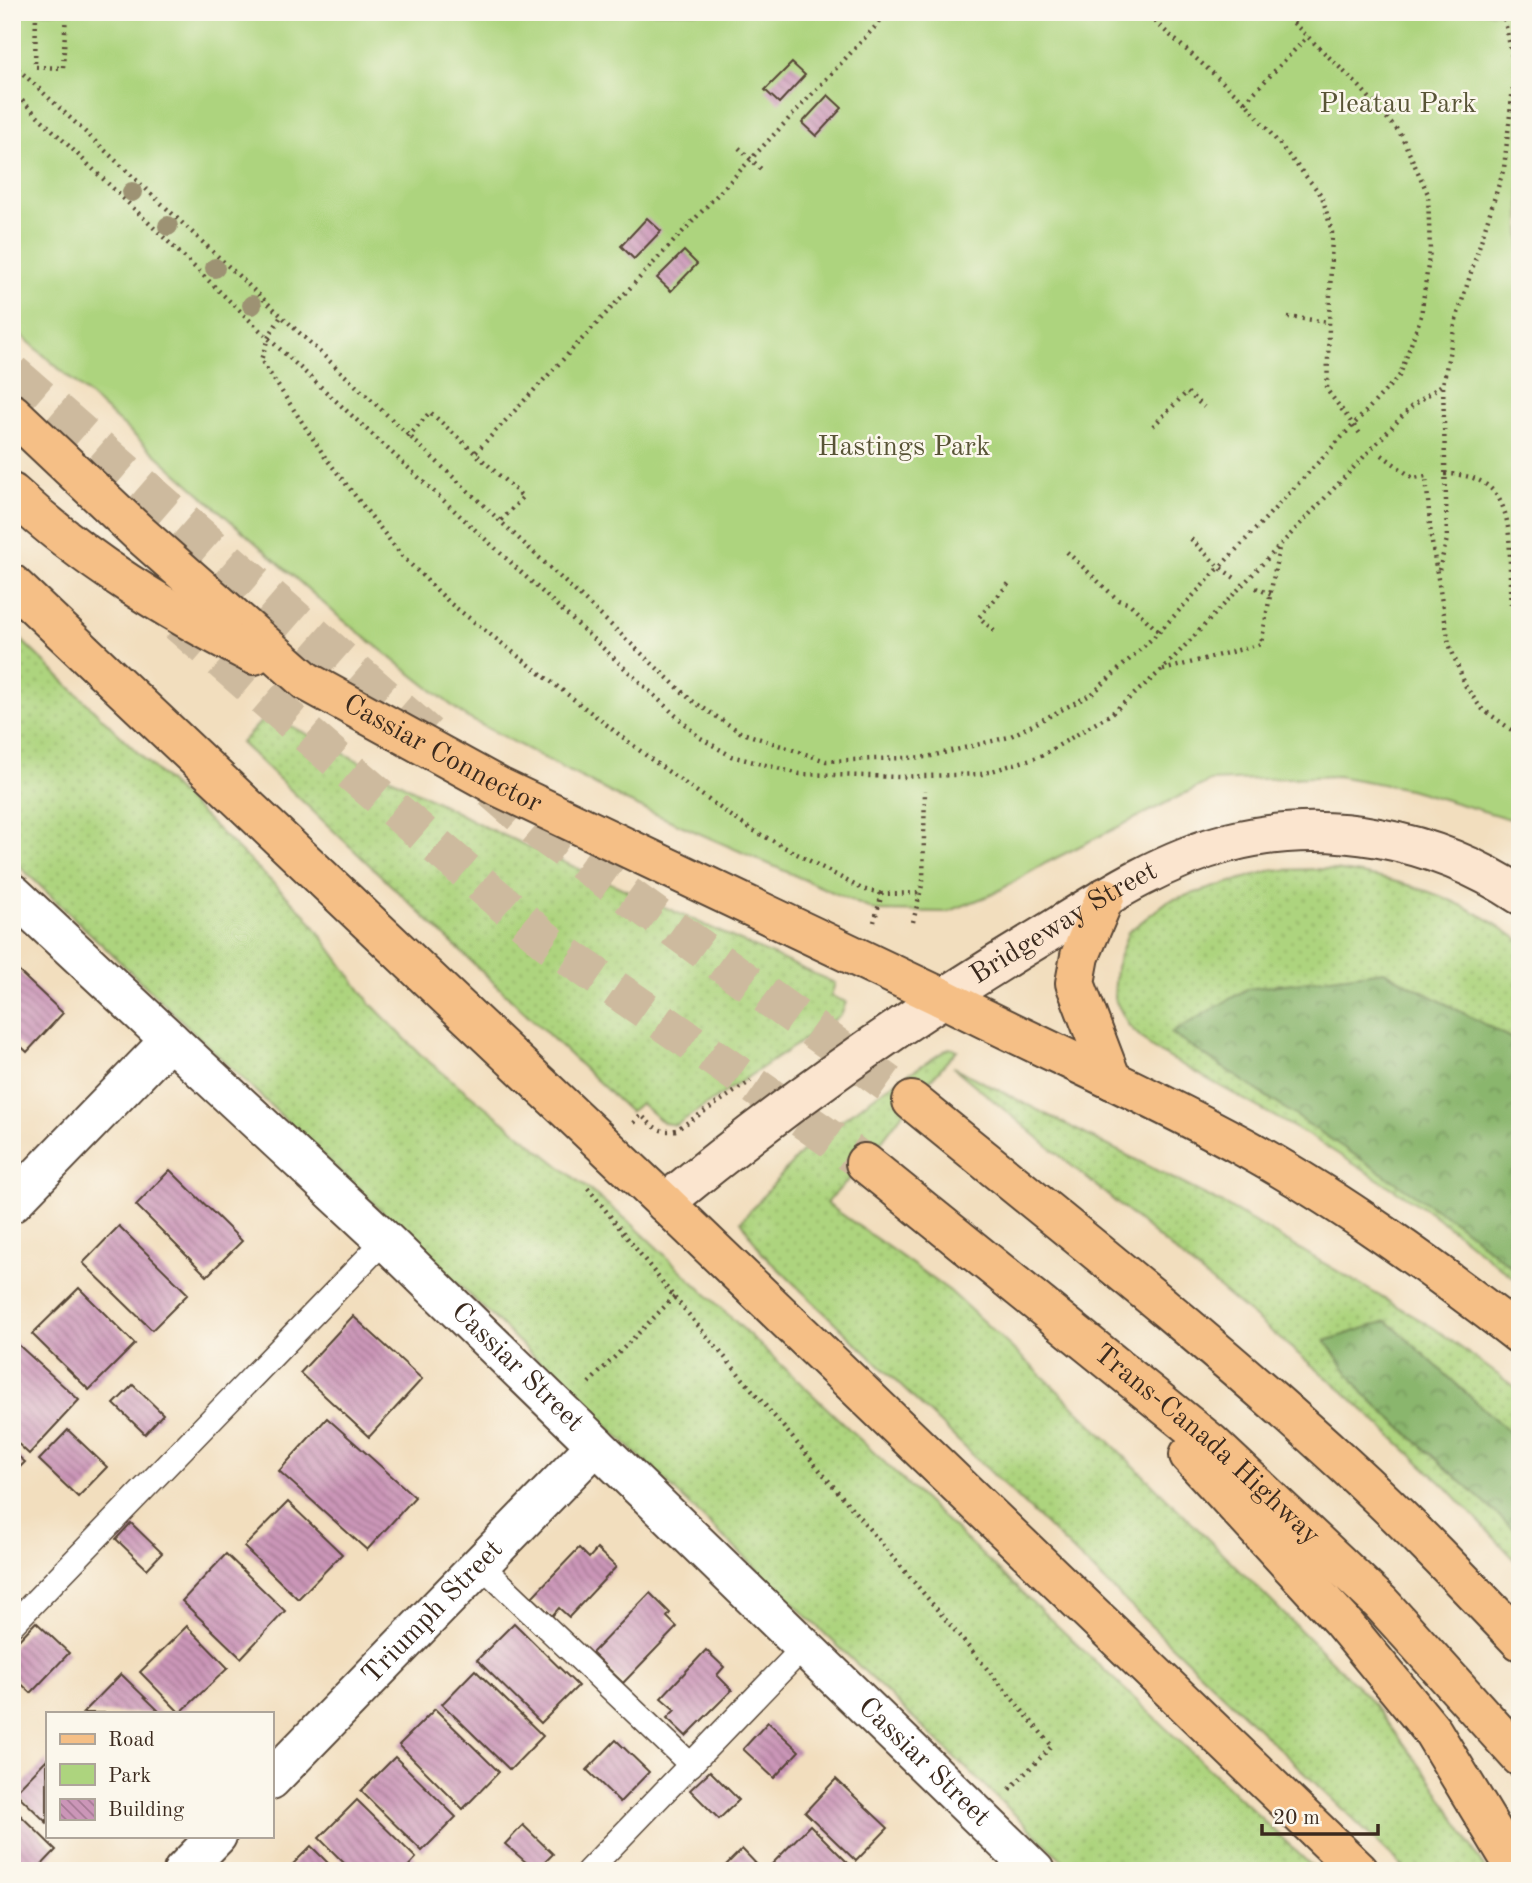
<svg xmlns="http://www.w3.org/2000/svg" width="1532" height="1883" font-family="'Old Standard TT',serif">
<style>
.grass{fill:url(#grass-dots);stroke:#747f4e;stroke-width:2}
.forest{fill:url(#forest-crowns);stroke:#627046;stroke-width:2}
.park{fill:#add47e;stroke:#747f4e;stroke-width:2}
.building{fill:url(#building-back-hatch)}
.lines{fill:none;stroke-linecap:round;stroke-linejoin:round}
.highway-tunnel{stroke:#cdba9e;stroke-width:38;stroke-dasharray:38 19;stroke-linecap:butt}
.lane-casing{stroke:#564536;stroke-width:26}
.street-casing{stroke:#564536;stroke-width:42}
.secondary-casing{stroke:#564536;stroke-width:42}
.primary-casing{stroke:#564536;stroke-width:42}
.highway-casing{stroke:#564536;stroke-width:42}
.path{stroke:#564536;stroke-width:4.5;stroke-dasharray:2 5;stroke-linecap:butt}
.lane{stroke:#fff;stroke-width:23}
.street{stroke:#fff;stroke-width:38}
.secondary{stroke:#fbe5cf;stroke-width:38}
.primary{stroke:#f5bf86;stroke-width:38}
.highway{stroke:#f5bf86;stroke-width:38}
.tree{fill:#9d9273}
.labels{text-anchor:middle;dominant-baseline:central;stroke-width:5;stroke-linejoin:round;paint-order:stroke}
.park-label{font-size:28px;fill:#585436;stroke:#fbf7ec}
.street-label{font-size:28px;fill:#3b2a1e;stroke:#fbf7ec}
</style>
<defs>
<pattern id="grass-dots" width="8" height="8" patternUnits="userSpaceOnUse" patternTransform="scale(1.75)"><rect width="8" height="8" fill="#add47e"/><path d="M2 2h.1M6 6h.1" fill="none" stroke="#96b66c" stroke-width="1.8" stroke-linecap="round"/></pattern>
<pattern id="forest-crowns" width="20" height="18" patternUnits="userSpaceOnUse" patternTransform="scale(1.75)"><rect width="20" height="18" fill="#8ab66d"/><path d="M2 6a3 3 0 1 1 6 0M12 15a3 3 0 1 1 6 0" fill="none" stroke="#729459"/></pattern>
<pattern id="building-back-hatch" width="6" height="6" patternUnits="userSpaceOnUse" patternTransform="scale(1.75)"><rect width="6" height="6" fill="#cb96b8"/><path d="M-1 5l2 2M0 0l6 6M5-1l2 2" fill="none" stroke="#a67b95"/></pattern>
</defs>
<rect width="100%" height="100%" fill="#fbf7ec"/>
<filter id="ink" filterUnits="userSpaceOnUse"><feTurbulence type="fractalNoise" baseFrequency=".0143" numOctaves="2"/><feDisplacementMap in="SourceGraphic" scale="14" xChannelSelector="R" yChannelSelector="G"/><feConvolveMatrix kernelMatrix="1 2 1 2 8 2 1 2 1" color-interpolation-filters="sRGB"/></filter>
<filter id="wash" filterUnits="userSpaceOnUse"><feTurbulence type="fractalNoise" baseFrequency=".00686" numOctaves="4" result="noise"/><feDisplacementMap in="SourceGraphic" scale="28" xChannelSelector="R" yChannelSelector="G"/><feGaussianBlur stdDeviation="1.57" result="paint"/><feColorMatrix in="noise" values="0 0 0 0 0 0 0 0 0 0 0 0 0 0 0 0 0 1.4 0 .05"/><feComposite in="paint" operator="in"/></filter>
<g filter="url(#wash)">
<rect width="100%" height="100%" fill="#f2debe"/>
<g class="grass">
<polygon points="12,631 306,915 370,1003 423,1057 632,1224 1317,1871 1074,1871 12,859"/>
<polygon points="268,714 487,828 835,983 831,996 846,1002 841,1015 676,1125 664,1123 640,1103 630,1112 241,743"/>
<path d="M1326,869C1397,877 1462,897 1520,941V1283L1430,1212L1311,1137L1152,1048L1129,1026L1114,998L1116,967L1128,932L1168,901L1272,870Z"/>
<polygon points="949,1048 957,1050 912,1101 865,1163 826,1203 950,1291 1050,1383 1366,1695 1434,1784 1486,1871 1407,1871 762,1253 741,1221 807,1146 880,1092"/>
<polygon points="953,1067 1225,1205 1434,1328 1520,1391 1520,1565 1447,1488 1344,1392"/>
</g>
<g class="forest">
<polygon points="1384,971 1520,1043 1520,1274 1457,1223 1171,1033 1247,989"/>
<polygon points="1387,1321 1520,1442 1520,1535 1363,1393 1325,1341"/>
</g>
<polygon class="park" points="12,12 1520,12 1520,822 1409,789 1337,776 1210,781 1046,863 993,894 947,912 875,911 626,801 466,717 338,616 12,327"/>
<g id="blocks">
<g class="building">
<polygon points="792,63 805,75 779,103 765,90"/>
<polygon points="828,95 842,108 816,136 802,123"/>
<polygon points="647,218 661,231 634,259 621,246"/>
<polygon points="684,251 697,264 671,291 657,278"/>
<polygon points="12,965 63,1013 27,1052 12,1038"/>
<polygon points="170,1170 242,1241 207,1276 136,1205"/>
<polygon points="119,1226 188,1294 152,1330 83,1263"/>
<polygon points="79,1288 135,1344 89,1390 32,1334"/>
<polygon points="353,1316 422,1379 369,1437 300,1373"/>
<polygon points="12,1339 79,1400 29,1454 12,1438"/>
<polygon points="133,1385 163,1414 145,1434 114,1404"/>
<polygon points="327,1418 415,1497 367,1550 279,1471"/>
<polygon points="68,1430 107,1467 78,1497 39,1460"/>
<polygon points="12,1451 25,1462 12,1475"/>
<polygon points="288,1502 342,1554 298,1599 244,1547"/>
<polygon points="131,1523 162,1553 147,1569 116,1539"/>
<polygon points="579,1548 589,1558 597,1549 616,1567 569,1617 559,1608 552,1616 532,1597"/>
<polygon points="226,1554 285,1611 241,1658 182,1601"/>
<polygon points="650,1593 670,1613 667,1617 677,1627 623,1683 592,1653"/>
<polygon points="36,1622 69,1653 31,1693 12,1675 12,1647"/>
<polygon points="514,1623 578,1686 541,1723 477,1660"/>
<polygon points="187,1626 228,1668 180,1713 140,1672"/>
<polygon points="706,1650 724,1667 717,1675 732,1690 686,1736 667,1718 675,1710 661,1698"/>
<polygon points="475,1670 543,1736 510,1770 442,1704"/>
<polygon points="121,1674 161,1713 83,1713"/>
<polygon points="435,1709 499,1772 463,1809 399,1745"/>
<polygon points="768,1722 799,1751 774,1778 743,1749"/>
<polygon points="616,1740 649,1772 620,1802 587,1770"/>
<polygon points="395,1757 456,1817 422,1851 361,1791"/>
<polygon points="47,1759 47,1823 15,1792"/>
<polygon points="710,1771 739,1800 719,1819 690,1790"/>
<polygon points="836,1779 888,1828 856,1861 805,1812"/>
<polygon points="357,1800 416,1858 404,1871 352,1871 319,1838"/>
<polygon points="12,1807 56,1850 36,1871 12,1871"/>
<polygon points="523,1825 553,1854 536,1871 505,1844"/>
<polygon points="810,1825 854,1869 853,1871 777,1871 771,1865"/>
<polygon points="311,1846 336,1871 286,1871"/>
<polygon points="742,1849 763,1871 720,1871"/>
</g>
</g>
</g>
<g filter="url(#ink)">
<use href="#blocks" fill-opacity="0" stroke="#564536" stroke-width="2"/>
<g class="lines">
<g class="highway-tunnel">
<polyline points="12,373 441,746"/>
<polyline points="178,623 549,943 865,1163"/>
<polyline points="492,790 540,832 912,1101"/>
</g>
<defs>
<g id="lane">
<polyline points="480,1564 691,1765"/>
<polyline points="12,1625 385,1240"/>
<polyline points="588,1871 805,1646"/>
</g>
<g id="street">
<path id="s1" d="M12,893L385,1240L1035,1871"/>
<polyline points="12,1203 170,1040"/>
<path id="s2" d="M271,1780L596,1445"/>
<polyline points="183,1871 217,1836"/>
</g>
<g id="secondary">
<path id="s3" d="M665,1203C783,1105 908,1017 1039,938C1099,901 1158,861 1227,843C1326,817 1434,838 1520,895"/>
</g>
<g id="primary">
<path id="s4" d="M12,413L141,535L306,681L499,787L941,997"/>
<path d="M12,493C85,561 166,610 254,655"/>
<polyline points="12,584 665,1203"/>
</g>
<g id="highway">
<polyline points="1105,897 1080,956 1075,983 1112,1080"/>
<path d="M941,997C1041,1048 1146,1093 1244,1147C1341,1201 1433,1268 1520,1335"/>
<path d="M912,1101C1058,1220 1206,1337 1345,1465C1406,1521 1463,1581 1520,1641"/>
<path id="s5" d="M865,1163L1211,1443L1381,1603L1520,1757"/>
<polyline points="665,1203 1359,1871"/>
<polyline points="1189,1455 1341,1620 1433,1732 1517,1871"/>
</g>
</defs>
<use href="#lane" class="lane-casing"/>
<use href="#street" class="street-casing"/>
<use href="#secondary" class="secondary-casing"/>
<use href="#primary" class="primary-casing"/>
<use href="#highway" class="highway-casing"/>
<g class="path">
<polyline points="36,12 35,67 63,68 66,12"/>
<polyline points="1144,12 1245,102 1322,196 1332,232 1327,390 1361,435"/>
<polyline points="12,49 18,69 691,700 740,732 826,761 927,757 1009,737 1092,694 1159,632 1400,375 1421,316 1430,251 1428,194 1400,133 1360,87 1282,12"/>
<polyline points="12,91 268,338 699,737 731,756 800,774 900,777 982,774 1041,756 1111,714 1162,670 1411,407 1443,384"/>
<polyline points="1245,102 1308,36"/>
<polyline points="739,148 761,169"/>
<polyline points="1288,317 1328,322"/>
<polyline points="280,318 268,338 261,360 325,457 402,556 451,604 652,760 747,827 862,889 882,894"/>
<polyline points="1153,426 1187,392 1204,407"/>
<polyline points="408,437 430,412 523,497 500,522"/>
<polyline points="476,452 889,12"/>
<polyline points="1382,455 1413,478 1426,476 1431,537 1449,644 1466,687 1481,708 1520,736"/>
<path d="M1445,474C1526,474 1506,550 1511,606L1520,614"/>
<polyline points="1191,539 1219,567 1236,579"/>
<polyline points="1067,552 1118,600 1130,604 1159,632"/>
<polyline points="1439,570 1447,539 1443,384 1456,320 1504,168 1515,70 1503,12"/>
<polyline points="1256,588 1272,595"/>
<polyline points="994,631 979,617 1011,581"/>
<polyline points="1163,670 1261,644 1279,548"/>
<polyline points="874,922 882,894 922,893"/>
<polyline points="913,922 923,881 925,790"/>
<path d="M634,1123L641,1115C653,1126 659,1134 676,1130L751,1081"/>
<polyline points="588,1188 674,1297 1052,1746 1008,1791"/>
<polyline points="589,1383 674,1297"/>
</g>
<use href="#lane" class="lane"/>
<use href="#street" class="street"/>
<use href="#secondary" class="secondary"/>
<use href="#primary" class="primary"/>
<use href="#highway" class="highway"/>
</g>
<g class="tree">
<circle cx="132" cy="192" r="10"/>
<circle cx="168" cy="226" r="10"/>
<circle cx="215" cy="268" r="10"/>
<circle cx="252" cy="305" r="10"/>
</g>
</g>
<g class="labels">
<g class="park-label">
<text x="1398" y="105">Pleatau Park</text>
<text x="904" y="448">Hastings Park</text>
</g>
<g class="street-label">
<text stroke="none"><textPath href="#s4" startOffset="553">Cassiar Connector</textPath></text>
<text stroke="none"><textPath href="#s3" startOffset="488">Bridgeway Street</textPath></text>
<text stroke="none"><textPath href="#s1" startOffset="693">Cassiar Street</textPath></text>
<text stroke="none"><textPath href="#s5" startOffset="443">Trans-Canada Highway</textPath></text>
<text stroke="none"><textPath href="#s2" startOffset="233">Triumph Street</textPath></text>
<text stroke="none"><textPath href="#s1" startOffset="1260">Cassiar Street</textPath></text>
</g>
</g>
<rect width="1532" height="1883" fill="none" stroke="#fbf7ec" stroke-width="42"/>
<rect x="46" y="1712" width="228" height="126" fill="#fbf7ec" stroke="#aea59a" stroke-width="2"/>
<rect x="60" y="1734" width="35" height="10" fill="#f5bf86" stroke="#aea59a" stroke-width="2"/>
<text x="108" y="1746" font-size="21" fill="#3b2a1e">Road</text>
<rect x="60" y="1764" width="35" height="21" fill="#add47e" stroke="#aea59a" stroke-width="2"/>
<text x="108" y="1782" font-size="21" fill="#3b2a1e">Park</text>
<rect x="60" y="1799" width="35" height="21" fill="url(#building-back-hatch)" stroke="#aea59a" stroke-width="2"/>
<text x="108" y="1816" font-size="21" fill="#3b2a1e">Building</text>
<path d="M1262 1824v10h116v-10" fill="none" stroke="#3b2a1e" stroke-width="3.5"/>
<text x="1273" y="1824" font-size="21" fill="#3b2a1e" stroke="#fbf7ec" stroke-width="5" paint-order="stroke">20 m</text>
</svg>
